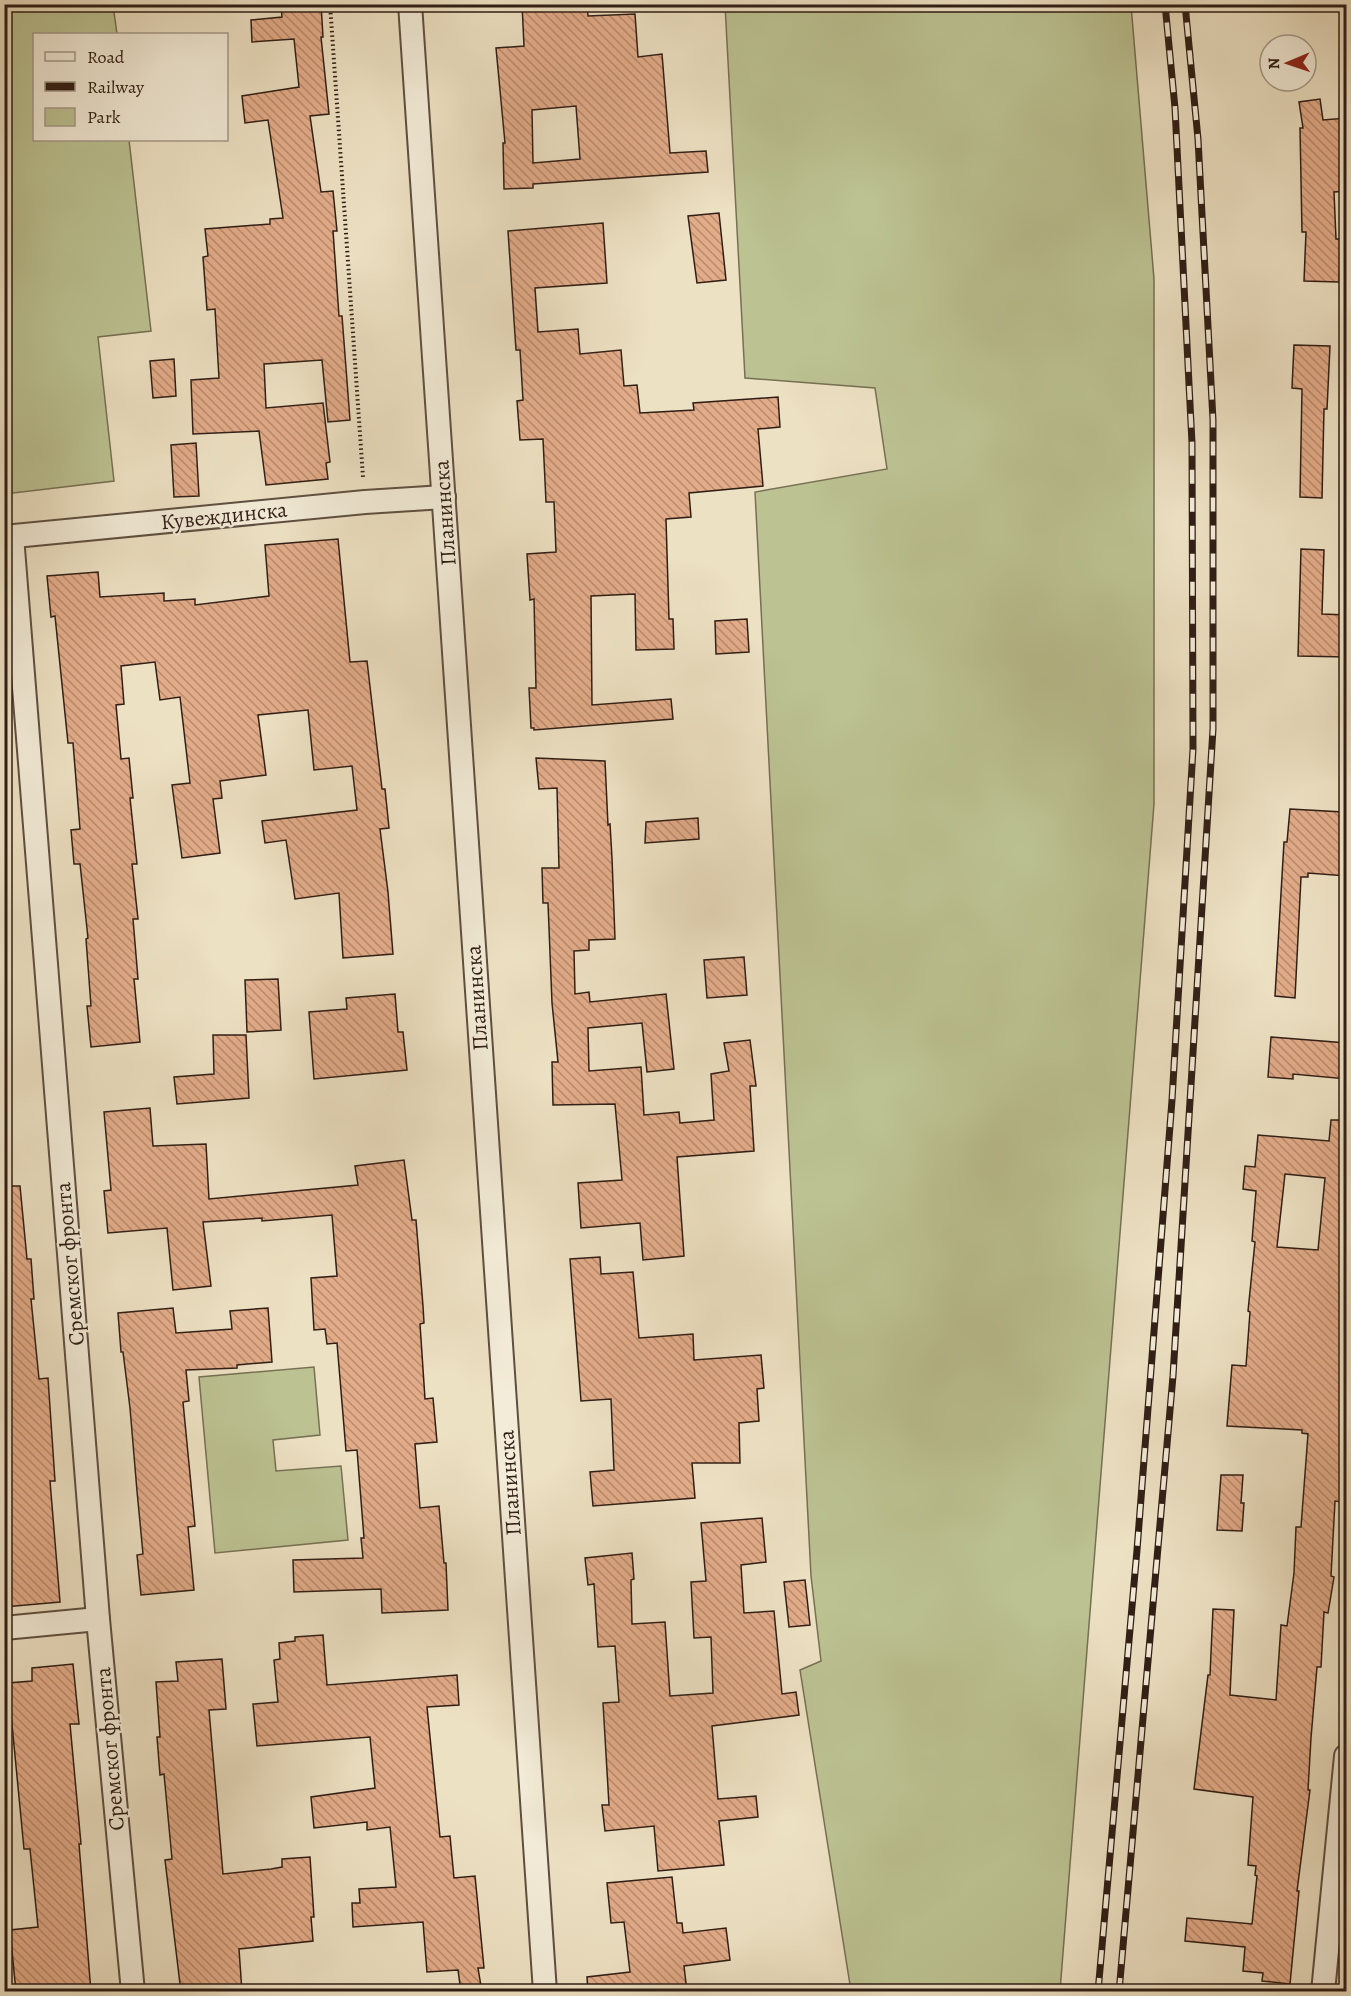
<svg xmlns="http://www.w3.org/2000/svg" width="1351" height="1996" font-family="Alegreya,serif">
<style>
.green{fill:#bcc292;stroke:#767054;stroke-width:1.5}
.building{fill:url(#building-back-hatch);stroke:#301e16;stroke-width:1.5;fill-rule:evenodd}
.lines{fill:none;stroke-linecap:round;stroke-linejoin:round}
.minor-casing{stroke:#5f4f41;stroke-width:26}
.path{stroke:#301e16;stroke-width:4;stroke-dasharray:1.5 3;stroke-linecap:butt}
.minor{stroke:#f3ecd8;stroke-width:22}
.rail-casing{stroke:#301e16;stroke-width:7}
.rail{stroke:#f3ecd8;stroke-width:4.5;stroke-dasharray:14;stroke-linecap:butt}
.labels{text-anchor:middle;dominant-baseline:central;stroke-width:4.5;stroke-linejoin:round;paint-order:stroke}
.street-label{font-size:22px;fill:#301e16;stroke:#f3ecd8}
</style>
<defs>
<pattern id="building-back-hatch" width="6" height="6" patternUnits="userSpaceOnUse" patternTransform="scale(1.5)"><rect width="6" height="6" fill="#e3ac89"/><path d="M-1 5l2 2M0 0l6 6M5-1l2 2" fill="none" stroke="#b88b6f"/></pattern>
</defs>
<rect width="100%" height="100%" fill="#ede1c3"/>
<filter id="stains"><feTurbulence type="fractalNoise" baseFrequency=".00333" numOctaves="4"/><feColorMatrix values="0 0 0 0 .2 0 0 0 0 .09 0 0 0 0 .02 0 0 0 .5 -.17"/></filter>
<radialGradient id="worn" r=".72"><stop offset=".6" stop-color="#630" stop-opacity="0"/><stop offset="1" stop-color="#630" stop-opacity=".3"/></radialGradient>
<g class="green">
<polygon points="4,5 113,5 117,34 34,34 34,140 129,140 151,331 98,337 114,481 5,494"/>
<polygon points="725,5 1131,5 1154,279 1154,804 1060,1991 851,1991 800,1670 821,1661 811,1576 755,492 887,469 875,388 745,378"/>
<polygon points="314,1367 320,1435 273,1440 276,1471 341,1466 348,1540 215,1553 199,1377"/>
</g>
<g class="building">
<polygon points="321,4 323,37 321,37 329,114 310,116 321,192 333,191 337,231 333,231 339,316 342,316 350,420 328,422 322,360 264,364 266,408 323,403 330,462 326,463 328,479 266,485 259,431 193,434 191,380 219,378 215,309 207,310 203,257 208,256 205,229 270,224 270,219 283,218 268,120 245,123 242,96 299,87 294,39 252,42 251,20 282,17 281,6"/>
<path d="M522,4H587L588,16L635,14L638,57L662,54L670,153L706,151L708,172L533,184V188L504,189L503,143H505L496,48L524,46ZM576,106L580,159L533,163L532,110Z"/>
<polygon points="1320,99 1323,120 1347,118 1347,191 1334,192 1336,239 1341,239 1339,282 1304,281 1306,232 1302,232 1300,128 1303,128 1299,102"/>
<polygon points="719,213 726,280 697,283 688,216"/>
<polygon points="603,223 607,283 535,288 538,332 578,329 580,354 621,350 624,386 637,385 640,413 694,410 693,403 778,397 780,427 758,429 763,486 689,493 691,517 666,519 669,619 673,619 674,649 636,650 635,594 591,596 592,705 671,699 673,719 534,730 534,728 531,728 529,688 536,688 534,599 530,600 527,554 556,552 554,502 546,502 543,439 520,440 517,401 523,400 520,350 516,350 508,231"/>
<polygon points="1294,345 1330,346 1327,409 1324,409 1322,498 1300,497 1302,389 1292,388"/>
<polygon points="174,359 176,396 153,398 150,361"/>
<polygon points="196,443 199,496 174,497 171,445"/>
<polygon points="338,539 350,662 367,661 382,789 385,789 389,828 380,829 388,892 393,954 343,958 339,893 295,899 286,840 265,843 262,821 357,810 352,766 314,770 308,710 258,715 266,775 220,781 222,798 213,799 220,853 182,858 172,785 190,783 180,697 160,700 155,662 121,666 124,704 116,705 121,759 129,758 133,798 130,798 137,864 132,864 138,919 133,919 138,979 134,979 140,1042 91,1047 87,1006 91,1006 86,939 88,938 80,864 74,864 71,830 80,829 73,743 68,743 55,616 51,617 47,576 98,572 100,597 164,593 164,601 195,599 195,605 269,596 265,545"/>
<polygon points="1301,549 1324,550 1322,614 1347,615 1347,657 1298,656"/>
<polygon points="747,619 749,652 716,654 715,621"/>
<polygon points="536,758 605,761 608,825 610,824 612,858 615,939 589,940 589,950 574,951 575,994 589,992 590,1002 666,994 674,1069 647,1072 642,1023 588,1028 589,1071 641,1067 644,1115 679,1112 680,1123 714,1120 711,1074 729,1071 724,1043 750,1040 756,1086 750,1086 754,1151 677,1157 684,1256 643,1260 640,1223 581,1228 578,1183 622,1180 615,1104 553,1105 552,1062 558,1062 552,1003 548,903 543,903 542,868 559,868 557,788 539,789"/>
<polygon points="1290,809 1343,812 1340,853 1347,853 1347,876 1308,873 1308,877 1301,877 1295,998 1275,996 1284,842 1287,842"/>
<polygon points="698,818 699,839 645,843 646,822"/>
<polygon points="744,957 747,995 707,998 704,960"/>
<polygon points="278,979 281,1030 247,1032 245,980"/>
<polygon points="395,994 398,1032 403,1032 407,1070 314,1079 309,1012 347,1009 346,998"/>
<polygon points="213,1035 246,1035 249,1098 177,1104 174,1077 214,1074"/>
<polygon points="1271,1037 1347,1043 1347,1079 1293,1074 1293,1079 1268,1077"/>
<polygon points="150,1108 153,1146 206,1144 209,1199 358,1185 355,1166 404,1160 412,1220 416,1220 423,1306 424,1323 420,1324 425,1399 433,1398 437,1442 415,1444 420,1508 439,1506 444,1563 446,1563 448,1610 382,1613 381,1589 294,1592 293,1560 363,1558 361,1538 364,1538 357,1450 346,1451 337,1343 327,1344 325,1329 314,1330 311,1278 337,1276 332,1215 262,1221 262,1218 203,1222 211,1286 173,1290 167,1228 108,1233 104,1191 111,1190 104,1112"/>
<path d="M1331,1120H1347V1440L1342,1502L1335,1501L1331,1576L1334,1577L1328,1613L1324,1612L1321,1667H1317L1311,1738L1308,1790H1310L1297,1891H1299L1290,1984L1262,1981L1263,1973L1243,1971L1245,1947L1185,1941L1187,1918L1252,1924L1257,1876L1255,1875L1256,1866L1248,1865L1253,1797L1194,1789L1208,1675H1210L1213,1609L1234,1610L1230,1695L1276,1700L1281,1625L1287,1626L1294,1573L1296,1527H1301L1308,1434L1302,1433V1430L1227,1426L1232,1365L1246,1366L1250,1312L1248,1311L1255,1242L1252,1241L1256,1191L1243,1189L1245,1166L1255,1167L1258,1135L1329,1141ZM1285,1174L1325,1178L1318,1250L1277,1247Z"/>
<polygon points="4,1186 20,1186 27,1259 31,1259 34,1299 31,1299 39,1379 48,1378 55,1481 50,1481 60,1602 4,1607"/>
<polygon points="600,1257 601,1274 633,1272 639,1338 693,1334 694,1360 761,1355 764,1388 757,1389 759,1421 739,1423 740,1463 692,1463 695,1498 593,1506 590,1472 614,1470 611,1399 581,1401 570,1259"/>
<polygon points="173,1308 176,1333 232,1329 230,1311 268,1308 272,1362 237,1365 237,1368 186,1370 189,1401 183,1402 195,1526 188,1527 194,1590 141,1595 137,1555 143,1554 137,1491 130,1408 123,1352 121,1352 118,1313"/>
<polygon points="1221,1475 1243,1475 1241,1503 1244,1503 1242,1531 1217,1530"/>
<polygon points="762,1518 766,1562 741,1565 744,1613 774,1611 782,1694 796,1692 799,1715 712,1726 718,1799 756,1796 758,1817 719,1821 724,1865 658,1871 654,1826 605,1831 602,1805 609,1805 603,1703 619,1702 615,1646 598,1647 594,1584 588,1585 585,1558 632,1553 634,1579 631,1580 632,1624 665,1622 670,1696 713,1693 711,1637 694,1638 691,1582 706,1581 701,1523"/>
<polygon points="805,1580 810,1625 789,1627 784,1582"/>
<polygon points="323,1635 327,1685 457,1675 459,1705 427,1707 440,1837 450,1836 454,1878 475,1876 484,1968 478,1968 482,1992 461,1992 458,1970 427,1972 423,1922 353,1927 352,1903 360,1903 359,1889 396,1887 390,1827 367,1830 367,1822 314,1828 311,1797 375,1788 370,1737 257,1746 253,1704 278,1702 274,1660 280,1659 279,1643 295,1641 295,1637"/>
<polygon points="222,1659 226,1709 209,1710 223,1874 271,1869 282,1867 282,1859 310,1857 314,1917 311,1917 313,1941 239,1949 242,1992 181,1992 165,1860 172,1859 164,1774 160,1775 157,1737 160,1737 156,1682 178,1681 176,1662"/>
<polygon points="73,1664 79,1724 70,1724 81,1844 79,1844 91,1992 16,1992 10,1930 38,1927 30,1849 24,1849 8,1683 32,1681 32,1668"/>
<polygon points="672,1877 677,1923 682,1923 683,1933 726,1928 730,1960 684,1966 687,1992 588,1992 587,1977 630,1972 624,1922 611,1923 607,1883"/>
</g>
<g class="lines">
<defs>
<g id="minor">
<polyline points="410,4 545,1992"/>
<polyline points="12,536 98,1619 133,1992"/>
<polyline points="4,537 365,502 444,497"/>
<polyline points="4,1628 98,1619"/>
<polyline points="1323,1992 1346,1756"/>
</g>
</defs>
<use href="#minor" class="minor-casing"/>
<polyline class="path" points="330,4 363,477"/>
<use href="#minor" class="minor"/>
<defs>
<g id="rail">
<polyline points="1098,1992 1137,1550 1172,1100 1193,749 1192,443 1175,108 1165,4"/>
<polyline points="1119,1992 1173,1376 1213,729 1213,420 1198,139 1185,4"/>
</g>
</defs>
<use href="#rail" class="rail-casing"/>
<use href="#rail" class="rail"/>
</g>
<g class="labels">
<g class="street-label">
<text transform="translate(445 513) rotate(-94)">Планинска</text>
<text transform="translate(224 516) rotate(-6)">Кувеждинска</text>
<text transform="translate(477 998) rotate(-94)">Планинска</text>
<text transform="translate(70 1264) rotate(-95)">Сремског фронта</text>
<text transform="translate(510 1483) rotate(-94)">Планинска</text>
<text transform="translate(110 1749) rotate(-95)">Сремског фронта</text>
</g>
</g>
<rect width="1351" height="1996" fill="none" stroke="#ede1c3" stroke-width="24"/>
<rect x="6" y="6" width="1339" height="1984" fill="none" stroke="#301e16" stroke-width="3"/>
<rect x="12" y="12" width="1327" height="1972" fill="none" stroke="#301e16" stroke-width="1.5"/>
<rect x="33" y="33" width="195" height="108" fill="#f3ecd8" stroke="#a59a8a" stroke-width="1.5"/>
<rect x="45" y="52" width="30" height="9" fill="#f3ecd8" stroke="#a59a8a" stroke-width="1.5"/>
<text x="87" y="63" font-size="18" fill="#301e16">Road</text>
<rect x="45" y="82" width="30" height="9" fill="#301e16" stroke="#a59a8a" stroke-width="1.5"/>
<text x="87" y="93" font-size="18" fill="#301e16">Railway</text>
<rect x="45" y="108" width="30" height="18" fill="#bcc292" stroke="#a59a8a" stroke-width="1.5"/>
<text x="87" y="123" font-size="18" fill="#301e16">Park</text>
<g transform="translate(1288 63) rotate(268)"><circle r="28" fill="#f3ecd8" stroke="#a59a8a" stroke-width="1.5"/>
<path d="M0-4.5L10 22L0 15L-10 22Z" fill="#8f2418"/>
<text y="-9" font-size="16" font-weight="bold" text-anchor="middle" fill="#301e16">N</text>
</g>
<rect width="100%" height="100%" filter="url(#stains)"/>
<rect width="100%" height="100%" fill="url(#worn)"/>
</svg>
